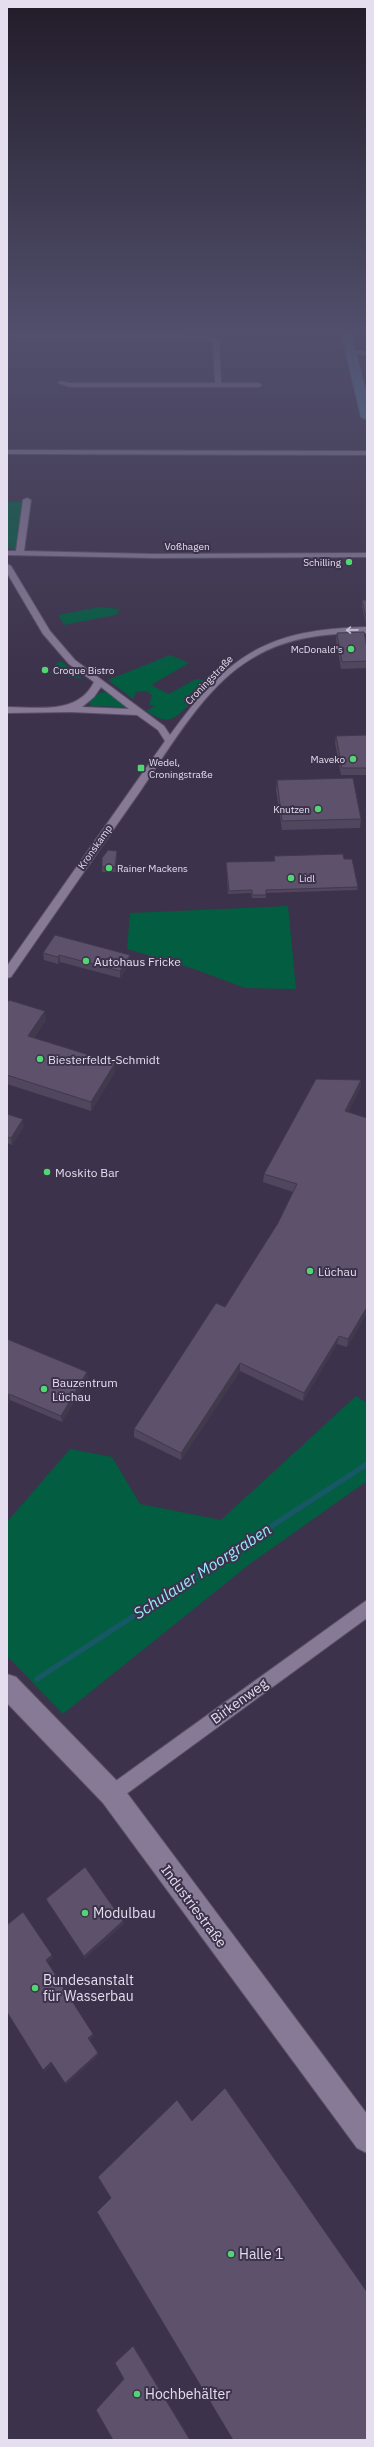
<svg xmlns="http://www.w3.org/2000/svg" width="374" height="2447" font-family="'IBM Plex Sans',sans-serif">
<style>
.green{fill:#035d41}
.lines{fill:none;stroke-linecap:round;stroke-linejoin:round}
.stream{stroke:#165864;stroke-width:5.5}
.street-casing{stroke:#5a5065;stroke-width:2}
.secondary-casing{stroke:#5a5065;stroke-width:2}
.primary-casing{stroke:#5a5065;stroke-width:2}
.street{fill:#867a96;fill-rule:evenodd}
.secondary{fill:#867a96;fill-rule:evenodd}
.primary{fill:#5285af;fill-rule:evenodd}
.wall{fill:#50465d}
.shaded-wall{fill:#41394c}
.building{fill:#5d516c;stroke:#41394c}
.oneway{stroke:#d6cfe1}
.poi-dot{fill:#52d673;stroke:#3d324b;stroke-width:1.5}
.labels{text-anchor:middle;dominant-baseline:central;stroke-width:4;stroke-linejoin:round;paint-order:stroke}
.far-street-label{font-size:10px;fill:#e4deee;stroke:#3d324b}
.far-poi-label{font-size:10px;fill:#e4deee;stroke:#3d324b;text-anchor:end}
.poi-label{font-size:12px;fill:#e4deee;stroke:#3d324b;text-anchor:start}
.near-street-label{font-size:14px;fill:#e4deee;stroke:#3d324b}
.near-poi-label{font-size:14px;fill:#e4deee;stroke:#3d324b;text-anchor:start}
.near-water-label{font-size:16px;font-style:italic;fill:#96e9fb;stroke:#3d324b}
</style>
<rect width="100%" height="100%" fill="#3d324b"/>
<g class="green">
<polygon points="7,502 24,502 19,550 7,547"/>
<polygon points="99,607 120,609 116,615 64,625 58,615"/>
<path d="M170,655L189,663L151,685L169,694L196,679L205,680L187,698L194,701C174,717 172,728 146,711L155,706L149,705L152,695L146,691L136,692L133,699L108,680Z"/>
<polygon points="59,661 62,662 83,679 50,673"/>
<polygon points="106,692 126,707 92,706 88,703 99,693"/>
<polygon points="288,906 296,989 245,988 194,969 127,949 130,913"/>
<polygon points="356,1396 367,1403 367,1481 251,1563 63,1714 7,1656 7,1522 70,1449 112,1457 140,1504 221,1520"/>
</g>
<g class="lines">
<polyline class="stream" points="37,1679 367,1464"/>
<defs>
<g id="street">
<polygon points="7,334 207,335 219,341 221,383 259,383 262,385 259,387 69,387 58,383 61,381 69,383 215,383 213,342 206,339 7,338"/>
<polygon points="351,351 367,351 367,355 349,354"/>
<polygon points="7,450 367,451 367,455 7,454"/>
<polygon points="27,498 31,500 24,551 153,554 367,553 367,557 153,558 7,555 7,551 16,551 23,500"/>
<path d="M7,564L11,566L50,631L75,660L164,726L170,735C228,655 267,629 367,627V633C326,633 286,637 251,659C204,687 169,749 139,793C96,854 54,915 11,977L7,978V966L165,741L158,730L137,715L71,712L7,713V707C38,707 78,715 94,682L69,664L43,634L7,573ZM101,687L129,709L82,707L94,697Z"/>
<polygon points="367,1600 367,1618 118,1800 112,1803 106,1800 103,1794 106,1788"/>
</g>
<polygon id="secondary" points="7,1674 16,1677 121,1785 367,2114 367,2153 357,2148 103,1803 7,1703"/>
<polygon id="primary" points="341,333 351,333 367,395 367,420 361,417"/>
</defs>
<use href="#street" class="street-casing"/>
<use href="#secondary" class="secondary-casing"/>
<use href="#primary" class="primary-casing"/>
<use href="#street" class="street"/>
<use href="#secondary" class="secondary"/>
<use href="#primary" class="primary"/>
</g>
<g class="wall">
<polygon points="362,600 367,600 367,624 366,624 362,607"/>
<polygon points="337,633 367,648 367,668 341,669 336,640"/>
<polygon points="367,735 367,775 341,775 335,743 336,736"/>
<polygon points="277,780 361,819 360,828 282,830 276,790"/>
<polygon points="117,851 117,856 116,872 102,872 102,867"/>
<polygon points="274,856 344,859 358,887 357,890 266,893 266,898 252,898 251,893 228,894 226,862 274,861"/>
<polygon points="43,953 130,963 120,978 60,962 58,964 44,960"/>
<polygon points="7,1003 46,1020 34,1038 115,1072 91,1111 7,1084"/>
<polygon points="361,1080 360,1089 348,1112 367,1313 347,1347 337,1344 303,1401 240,1371 181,1460 134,1437 134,1429 225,1307 278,1223 293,1192 263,1182 264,1174"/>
<polygon points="7,1114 24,1126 12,1145 7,1143"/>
<polygon points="7,1339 88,1378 62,1422 10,1400 7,1406"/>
<polygon points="46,1899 123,1921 124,1924 85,1958 47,1901"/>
</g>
<g class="shaded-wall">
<polygon points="117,851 117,856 116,872 115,867"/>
<polygon points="59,955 60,962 58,964 58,957"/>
<polygon points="130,955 130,963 120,978 120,971"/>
<polygon points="45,1011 46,1020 29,1046 28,1036"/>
<polygon points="115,1063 115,1072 91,1111 91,1102"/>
<polygon points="361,1080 360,1089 344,1120 345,1111"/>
<polygon points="23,1119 24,1126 12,1145 11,1138"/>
<polygon points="367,1307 367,1313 347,1347 348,1339"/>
<polygon points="339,1336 337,1344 303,1401 304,1393"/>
<polygon points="240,1363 240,1371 181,1460 181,1453"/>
<polygon points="87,1372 88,1378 62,1422 61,1416"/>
<polygon points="9,1394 10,1400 7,1406 7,1397"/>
<polygon points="123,1921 124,1924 85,1958 84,1956"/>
<polygon points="52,1955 53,1958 47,1963 46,1960"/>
<polygon points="93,2034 94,2036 89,2041 88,2038"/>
<polygon points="98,2053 99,2055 66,2085 65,2083"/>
<polygon points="51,2062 52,2064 45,2072 43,2070"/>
<polygon points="133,2346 134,2346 191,2440 190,2440"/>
</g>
<g class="building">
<polygon points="362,600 367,600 367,617 366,617"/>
<polygon points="364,632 367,648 367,661 342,662 337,633"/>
<polygon points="367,735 367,768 342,768 336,736"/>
<polygon points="353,778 361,819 282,821 277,780"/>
<polygon points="108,850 117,851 115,867 102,867 102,858"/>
<polygon points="343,854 344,859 352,859 358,887 266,890 266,895 252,895 252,890 229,891 226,862 275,861 274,856"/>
<polygon points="55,935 130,955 120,971 59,955 58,957 43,953"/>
<polygon points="9,1000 45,1011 28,1036 115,1063 91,1102 7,1075 7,1003"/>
<polygon points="316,1079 361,1080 345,1111 367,1118 367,1307 348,1339 339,1336 304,1393 240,1363 181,1453 134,1429 216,1303 225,1307 278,1223 297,1184 264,1174"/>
<polygon points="7,1114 23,1119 11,1138 7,1137"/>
<polygon points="7,1339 87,1372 61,1416 9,1394 7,1397"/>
<polygon points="85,1867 123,1921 84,1956 46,1899"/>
<polygon points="23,1912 52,1955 46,1960 93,2034 88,2038 98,2053 65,2083 51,2062 43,2070 7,2012 7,1925"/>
<polygon points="225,2088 367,2292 367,2440 233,2440 97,2212 111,2198 98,2177 177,2100 192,2121"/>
<polygon points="133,2346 190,2440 113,2440 96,2410 124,2379 115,2363"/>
</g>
<defs><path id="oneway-shaft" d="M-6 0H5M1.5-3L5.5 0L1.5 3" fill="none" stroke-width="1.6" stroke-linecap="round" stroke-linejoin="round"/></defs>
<use class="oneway" href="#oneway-shaft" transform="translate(352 630) rotate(179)"/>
<linearGradient id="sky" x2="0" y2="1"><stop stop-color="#221c29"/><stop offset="0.49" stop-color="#514f6c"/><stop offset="1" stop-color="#514f6c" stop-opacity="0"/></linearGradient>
<rect width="374" height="675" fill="url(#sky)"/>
<g class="poi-dot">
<circle cx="349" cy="562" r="4"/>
<circle cx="351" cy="649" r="4"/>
<circle cx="45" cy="670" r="4"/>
<circle cx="353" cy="759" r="4"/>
<rect x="137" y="764" width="8" height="8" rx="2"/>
<circle cx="318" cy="809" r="4"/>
<circle cx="109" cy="868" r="4"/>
<circle cx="291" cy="878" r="4"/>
<circle cx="86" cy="961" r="4"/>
<circle cx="40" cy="1059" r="4"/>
<circle cx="47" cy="1172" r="4"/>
<circle cx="310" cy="1271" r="4"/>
<circle cx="44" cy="1389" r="4"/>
<circle cx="85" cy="1913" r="4"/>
<circle cx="35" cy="1988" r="4"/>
<circle cx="231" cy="2254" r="4"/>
<circle cx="137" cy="2394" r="4"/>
</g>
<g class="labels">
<g class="far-street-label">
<text x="187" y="546">Voßhagen</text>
<text transform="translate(209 680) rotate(-46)">Croningstraße</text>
<text transform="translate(95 847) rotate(-55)">Kronskamp</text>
</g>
<g class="far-poi-label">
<text x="341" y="562">Schilling</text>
<text x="343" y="649">McDonald's</text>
<text x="53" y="670" text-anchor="start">Croque Bistro</text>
<text x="345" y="759">Maveko</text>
<text x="149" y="762" text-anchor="start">Wedel,<tspan x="149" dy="12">Croningstraße</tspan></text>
<text x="310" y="809">Knutzen</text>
<text x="117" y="868" text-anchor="start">Rainer Mackens</text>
<text x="299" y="878" text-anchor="start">Lidl</text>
</g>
<g class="poi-label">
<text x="94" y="961">Autohaus Fricke</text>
<text x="48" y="1059">Biesterfeldt-Schmidt</text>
<text x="55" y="1172">Moskito Bar</text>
<text x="318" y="1271">Lüchau</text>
<text x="52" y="1382">Bauzentrum<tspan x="52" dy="14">Lüchau</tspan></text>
</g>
<g class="near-street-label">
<text transform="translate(239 1701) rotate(-36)">Birkenweg</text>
<text transform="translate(194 1906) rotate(53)">Industriestraße</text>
</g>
<g class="near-poi-label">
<text x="93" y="1913">Modulbau</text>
<text x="43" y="1980">Bundesanstalt<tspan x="43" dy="16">für Wasserbau</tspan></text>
<text x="239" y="2254">Halle 1</text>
<text x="145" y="2394">Hochbehälter</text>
</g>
<g class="near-water-label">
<text transform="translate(202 1571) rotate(-33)">Schulauer Moorgraben</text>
</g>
</g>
<rect width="374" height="2447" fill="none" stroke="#e4deee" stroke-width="16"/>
</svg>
